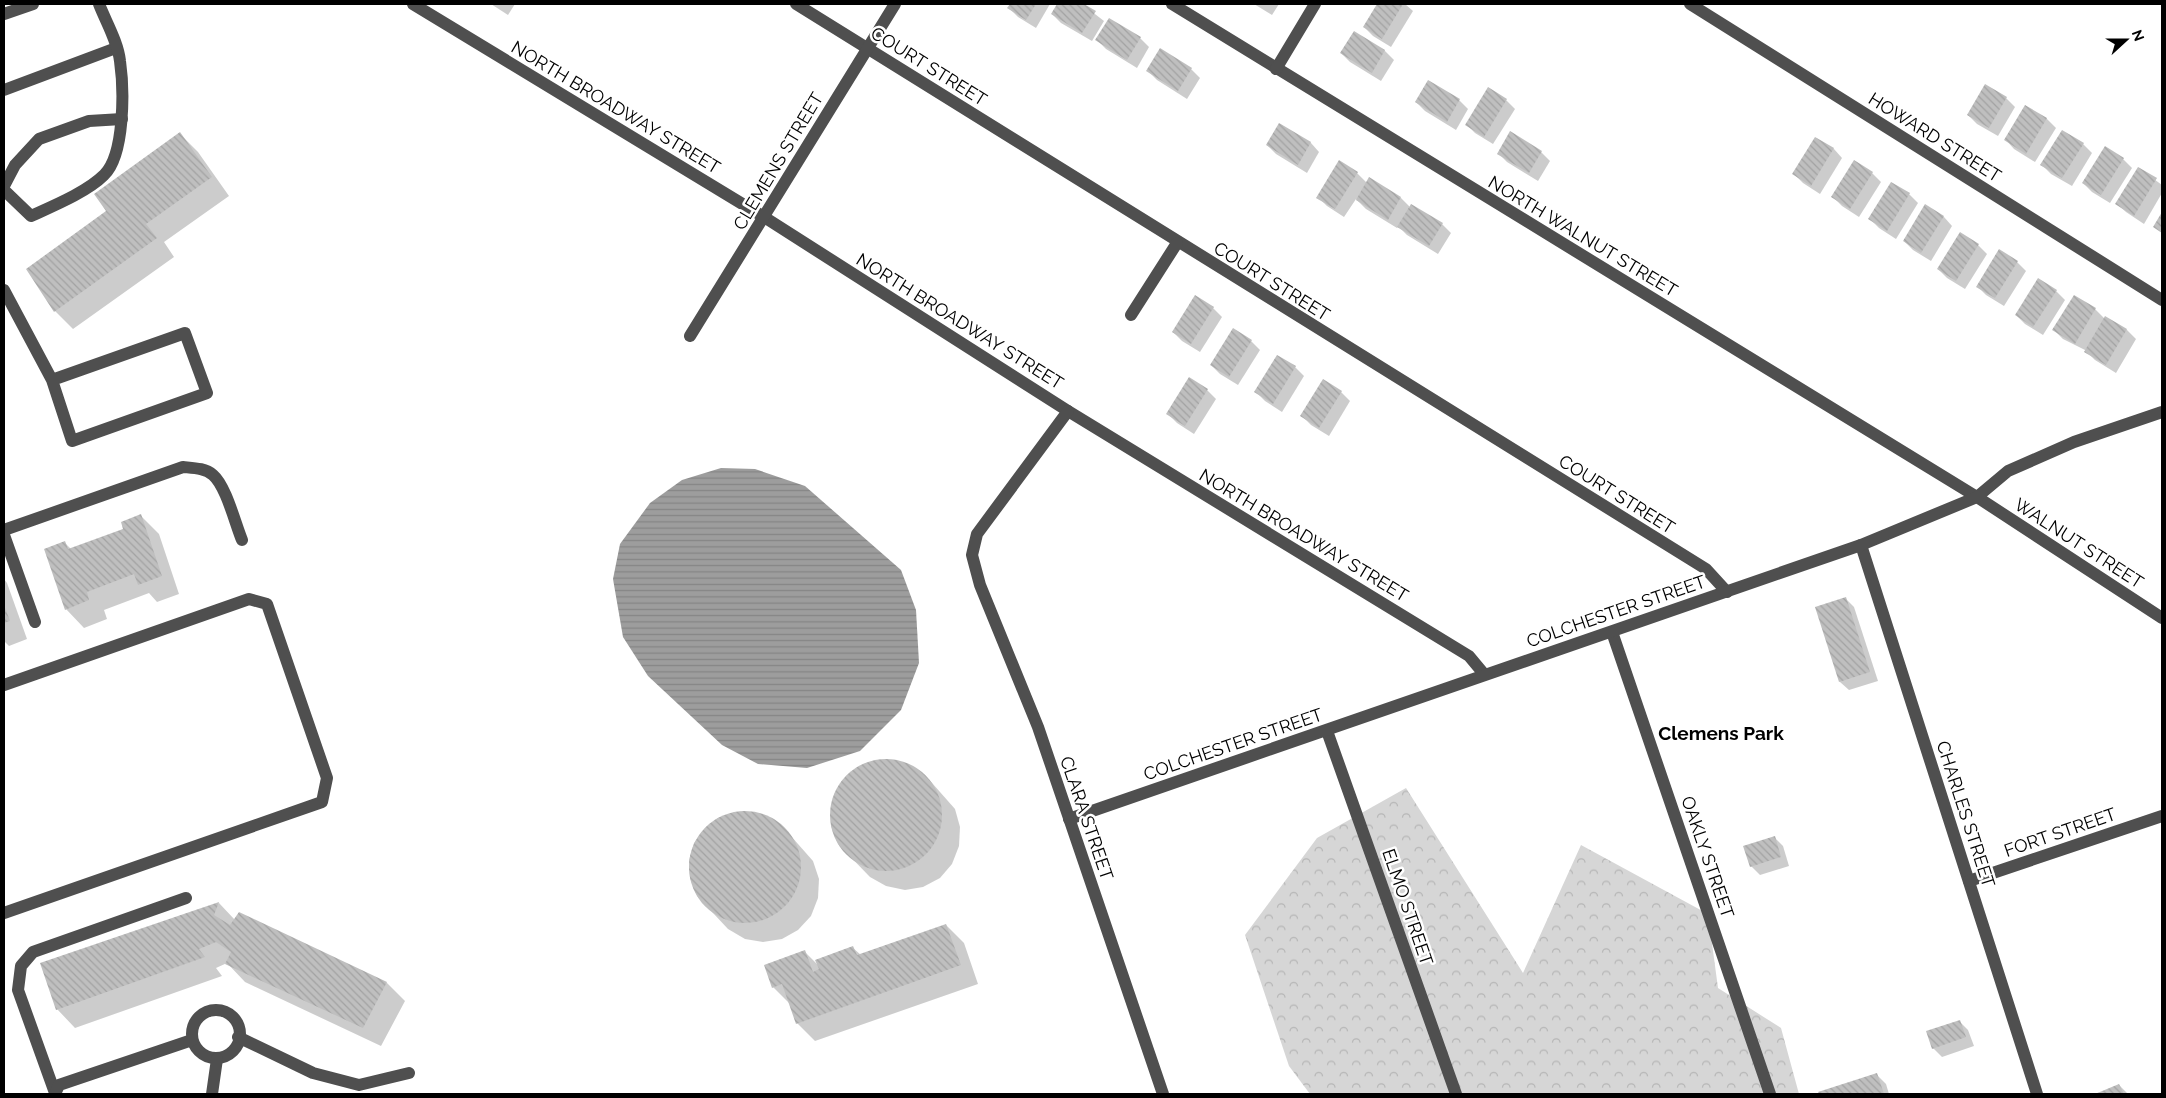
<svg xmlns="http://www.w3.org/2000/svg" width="2166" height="1098" font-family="Raleway,sans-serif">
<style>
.forest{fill:url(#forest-crowns)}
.water{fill:url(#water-rules)}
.shadow{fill:#0003}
.building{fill:url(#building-back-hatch)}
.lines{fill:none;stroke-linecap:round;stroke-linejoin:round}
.minor{stroke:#4f4f4f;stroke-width:12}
.labels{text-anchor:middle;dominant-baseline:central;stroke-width:5;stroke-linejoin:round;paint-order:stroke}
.street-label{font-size:18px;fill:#000;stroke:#fff}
.neighbourhood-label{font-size:19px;font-weight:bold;fill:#000;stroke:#fff}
</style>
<defs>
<pattern id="forest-crowns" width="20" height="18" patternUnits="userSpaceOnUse" patternTransform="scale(1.25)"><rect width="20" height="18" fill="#d6d6d6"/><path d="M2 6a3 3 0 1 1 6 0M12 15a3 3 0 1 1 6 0" fill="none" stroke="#b6b6b6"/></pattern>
<pattern id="water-rules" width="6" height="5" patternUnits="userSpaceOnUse" patternTransform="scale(1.25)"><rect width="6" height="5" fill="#9d9d9d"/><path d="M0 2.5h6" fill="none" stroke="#858585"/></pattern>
<pattern id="building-back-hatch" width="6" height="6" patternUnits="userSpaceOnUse" patternTransform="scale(1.25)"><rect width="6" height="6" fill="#bfbfbf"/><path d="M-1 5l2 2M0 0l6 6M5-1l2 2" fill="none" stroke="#a2a2a2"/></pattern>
</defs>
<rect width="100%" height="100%" fill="#fff"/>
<polygon class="forest" points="1406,788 1523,973 1581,845 1708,914 1718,988 1781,1028 1799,1094 1310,1094 1289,1066 1245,935 1317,838"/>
<polygon class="water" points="721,468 755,469 805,486 901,570 916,610 919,663 901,710 860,751 807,768 758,764 722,745 648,676 623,637 613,579 620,544 650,503 682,480"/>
<g class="shadow">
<polygon points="491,4 515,4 508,15"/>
<polygon points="1011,4 1050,4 1036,28 1018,17 1009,8"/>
<polygon points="1058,4 1082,4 1104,21 1092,41 1061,23 1052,14"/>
<polygon points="1254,4 1279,4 1272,15"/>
<polygon points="1379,4 1405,4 1413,11 1391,47 1373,36 1364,27"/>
<polygon points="1354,32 1385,51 1394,60 1381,81 1350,62 1341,53"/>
<polygon points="1140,38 1149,47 1137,68 1106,49 1097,40"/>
<polygon points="1191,69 1200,78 1187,99 1157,80 1148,71"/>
<polygon points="1429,81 1459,100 1468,109 1456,130 1425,111 1416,102"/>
<polygon points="1986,86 2006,98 2015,107 1998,136 1977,124 1968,115"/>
<polygon points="1506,100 1515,109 1493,144 1475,133 1467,125"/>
<polygon points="2026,107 2047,119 2056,128 2035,162 2014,149 2006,140"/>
<polygon points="1280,124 1311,143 1319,152 1307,173 1276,154 1267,145"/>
<polygon points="180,134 198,152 229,196 164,242 174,257 73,329 55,311 108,212"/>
<polygon points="1816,138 1834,149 1842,158 1820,194 1803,183 1794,174"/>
<polygon points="2083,144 2092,153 2072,186 2051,174 2042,165"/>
<polygon points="1541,152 1550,161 1538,181 1507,162 1498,153"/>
<polygon points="2123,159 2132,168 2110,203 2092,192 2083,183"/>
<polygon points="2139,168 2162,185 2162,193 2144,224 2126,212 2117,204"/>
<polygon points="1357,173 1367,183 1370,179 1401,198 1410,207 1442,224 1451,233 1438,254 1407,235 1398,226 1397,228 1366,209 1356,199 1344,217 1327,206 1318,197"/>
<polygon points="1872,173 1881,182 1859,217 1842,206 1833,197"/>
<polygon points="1909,194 1918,203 1896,239 1879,228 1870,219"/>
<polygon points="1926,206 1944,217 1952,226 1931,261 1913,250 1904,241"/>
<polygon points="1978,245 1987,254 1965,289 1947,278 1938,269"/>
<polygon points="2017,262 2026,271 2004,306 1986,295 1977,286"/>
<polygon points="2056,291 2065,300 2043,335 2025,324 2016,315"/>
<polygon points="1213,308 1222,317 1200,352 1182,341 1173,332"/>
<polygon points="2095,309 2105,319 2127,330 2136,339 2116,373 2095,360 2085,350 2063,339 2054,330"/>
<polygon points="1251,341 1260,350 1238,385 1220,374 1211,365"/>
<polygon points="1277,356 1295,367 1304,376 1282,412 1265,401 1256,392"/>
<polygon points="1207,390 1216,399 1194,434 1177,423 1168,414"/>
<polygon points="1341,392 1350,401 1329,436 1311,425 1302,416"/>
<polygon points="141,516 159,534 179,594 157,602 149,593 104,610 107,619 84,628 66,609 65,543 71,549 124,529"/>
<polygon points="4,579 7,583 27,639 9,646 4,641"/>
<polygon points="1846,599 1854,607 1878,681 1849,690 1840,682 1817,608"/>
<polygon points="876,760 894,760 910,765 925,775 955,809 960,827 959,846 952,864 940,878 923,887 905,890 886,886 870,877 838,844 831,826 831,808 836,791 846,776 860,766"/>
<polygon points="735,812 752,812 769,817 783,827 813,861 819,879 818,898 811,916 798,930 782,939 763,942 745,939 728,929 697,896 690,878 689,860 694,843 705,828 718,818"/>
<polygon points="1774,837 1783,846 1789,866 1760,875 1751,866"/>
<polygon points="219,903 235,920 239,913 387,983 405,1001 381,1046 245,982 227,963 216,968 222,976 75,1028 57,1009 42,964"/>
<polygon points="946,925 964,943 978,984 815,1041 797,1023 790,1004 773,987 805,952 819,966 853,948 861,955"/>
<polygon points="1959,1021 1968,1030 1974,1046 1942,1057 1933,1048"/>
<polygon points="1877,1075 1886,1084 1889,1094 1820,1094"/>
<polygon points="2119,1085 2128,1094 2098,1094"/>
</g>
<g class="building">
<polygon points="1010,4 1036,4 1026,20 1007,8"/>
<polygon points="1057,4 1084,4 1096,11 1082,33 1051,14"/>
<polygon points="1377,4 1403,4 1382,39 1363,27"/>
<polygon points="1109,18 1141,37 1127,60 1095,40"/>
<polygon points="1354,31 1385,50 1372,73 1340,53"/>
<polygon points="1160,48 1192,68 1178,91 1146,71"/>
<polygon points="1428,80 1460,99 1447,122 1415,102"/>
<polygon points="1985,84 2007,97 1989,128 1967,115"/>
<polygon points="1488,87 1507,99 1484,137 1465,125"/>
<polygon points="2025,105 2047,118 2026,154 2004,140"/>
<polygon points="1279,123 1311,142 1298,165 1266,145"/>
<polygon points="2062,130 2084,143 2062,178 2040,165"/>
<polygon points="1510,131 1542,151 1529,173 1497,154"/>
<polygon points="180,132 212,177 146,224 157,238 54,312 26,269 106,211 94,194"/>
<polygon points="1815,137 1834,148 1811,186 1792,174"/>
<polygon points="2105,146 2124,158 2101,195 2082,183"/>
<polygon points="1339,160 1358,172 1335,209 1316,198"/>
<polygon points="1854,160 1873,172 1850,209 1831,197"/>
<polygon points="2138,167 2157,178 2134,216 2115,204"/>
<polygon points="1369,177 1401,197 1388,220 1356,200"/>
<polygon points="1891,182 1910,193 1887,231 1868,219"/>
<polygon points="1411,204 1443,223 1429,246 1397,227"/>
<polygon points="1925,204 1944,216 1921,253 1903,241"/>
<polygon points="2162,212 2162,233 2153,227"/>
<polygon points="1960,232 1979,244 1956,281 1937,269"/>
<polygon points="1999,249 2018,261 1995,298 1976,287"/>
<polygon points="2038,278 2057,290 2033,327 2015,315"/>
<polygon points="1195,295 1214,307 1191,344 1172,332"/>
<polygon points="2074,295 2096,308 2075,344 2052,330"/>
<polygon points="2105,316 2127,329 2106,365 2084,352"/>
<polygon points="1233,328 1252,340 1229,377 1210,365"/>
<polygon points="1277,355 1296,366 1273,404 1254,392"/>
<polygon points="1189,377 1208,389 1185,426 1166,414"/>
<polygon points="1323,379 1342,391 1319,428 1300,416"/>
<polygon points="141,514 162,576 138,585 134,574 87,592 89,600 65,610 44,549 65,541 68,549 123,529 121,522"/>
<polygon points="1846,597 1870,672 1839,682 1815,607"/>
<polygon points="4,605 10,621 4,623"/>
<circle cx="886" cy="815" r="56"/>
<circle cx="745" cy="867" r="56"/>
<polygon points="1775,836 1781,857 1750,867 1743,846"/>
<polygon points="219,902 214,915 230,925 239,912 387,982 363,1028 225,964 231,952 216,942 199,949 205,957 56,1010 40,963"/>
<polygon points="946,924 961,965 796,1024 782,984 772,988 764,965 805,950 813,972 819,969 815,960 853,946 857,955"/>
<polygon points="1960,1020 1966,1037 1932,1049 1926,1031"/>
<polygon points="1877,1073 1884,1094 1819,1094 1818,1092"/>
<polygon points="2119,1084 2124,1094 2095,1094"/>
</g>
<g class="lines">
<g class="minor">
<polyline points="413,4 764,217 1068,411 1469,656 1484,674"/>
<polyline points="796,4 1706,569 1727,592"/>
<polyline points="1172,4 1977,497 2162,618"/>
<polyline points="1690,4 2162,300"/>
<polyline points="4,14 33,4"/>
<polyline points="1276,69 1315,4"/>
<polyline points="4,90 116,48"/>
<polyline points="4,186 15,165 39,139 89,121 122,119"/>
<path d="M4,190L31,216C53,206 87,192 104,175C125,155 124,89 120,61C118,42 106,22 99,4"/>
<polyline points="4,290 52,380 72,441 207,393 185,333 52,380"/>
<polyline points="1131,315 1177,243"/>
<polyline points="690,336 895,4"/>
<polyline points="1068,411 977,534 972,555 980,585 1038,727 1163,1094"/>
<path d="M4,530L183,467C193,468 205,468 213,475C226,486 235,523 242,540"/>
<polyline points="4,535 35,622"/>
<polyline points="1861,545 2037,1094"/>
<polyline points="1612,632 1770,1094"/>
<polyline points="4,685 249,599 267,604 327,778 322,802 4,913"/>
<polyline points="1327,731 1456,1094"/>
<polyline points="1069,819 1861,545 1977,497 2008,471 2074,442 2162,412"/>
<polyline points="1969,881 2162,816"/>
<circle cx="216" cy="1034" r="24"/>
<polyline points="238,1037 313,1073 359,1085 409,1073"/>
<polyline points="55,1093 18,990 21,966 33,952 186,898"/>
<polyline points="55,1094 59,1085 192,1040"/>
<polyline points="212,1094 217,1059"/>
</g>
</g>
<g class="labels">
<g class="street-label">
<text transform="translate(929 66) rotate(32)">COURT STREET</text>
<text transform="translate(616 107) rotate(31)">NORTH BROADWAY STREET</text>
<text transform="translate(1935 137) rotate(32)">HOWARD STREET</text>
<text transform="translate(778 161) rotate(-59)">CLEMENS STREET</text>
<text transform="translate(1583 236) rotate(31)">NORTH WALNUT STREET</text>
<text transform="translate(1272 281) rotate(32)">COURT STREET</text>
<text transform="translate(960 321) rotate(32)">NORTH BROADWAY STREET</text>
<text transform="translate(1617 494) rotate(32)">COURT STREET</text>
<text transform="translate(1304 535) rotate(31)">NORTH BROADWAY STREET</text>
<text transform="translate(2079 543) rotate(33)">WALNUT STREET</text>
<text transform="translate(1616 611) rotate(-19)">COLCHESTER STREET</text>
<text transform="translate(1233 744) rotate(-19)">COLCHESTER STREET</text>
<text transform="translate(1966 814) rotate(72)">CHARLES STREET</text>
<text transform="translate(1087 818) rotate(71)">CLARA STREET</text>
<text transform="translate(2060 832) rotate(-19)">FORT STREET</text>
<text transform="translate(1708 857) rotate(71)">OAKLY STREET</text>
<text transform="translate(1408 907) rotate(71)">ELMO STREET</text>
</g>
<g class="neighbourhood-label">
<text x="1721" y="733">Clemens Park</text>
</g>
</g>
<rect width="2166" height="1098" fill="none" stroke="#000000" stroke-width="10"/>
<g transform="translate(2126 40) rotate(69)" stroke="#ffffff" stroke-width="4" paint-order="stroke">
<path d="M0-4L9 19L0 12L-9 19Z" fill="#000000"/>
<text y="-8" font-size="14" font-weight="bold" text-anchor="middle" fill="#000000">N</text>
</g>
</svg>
